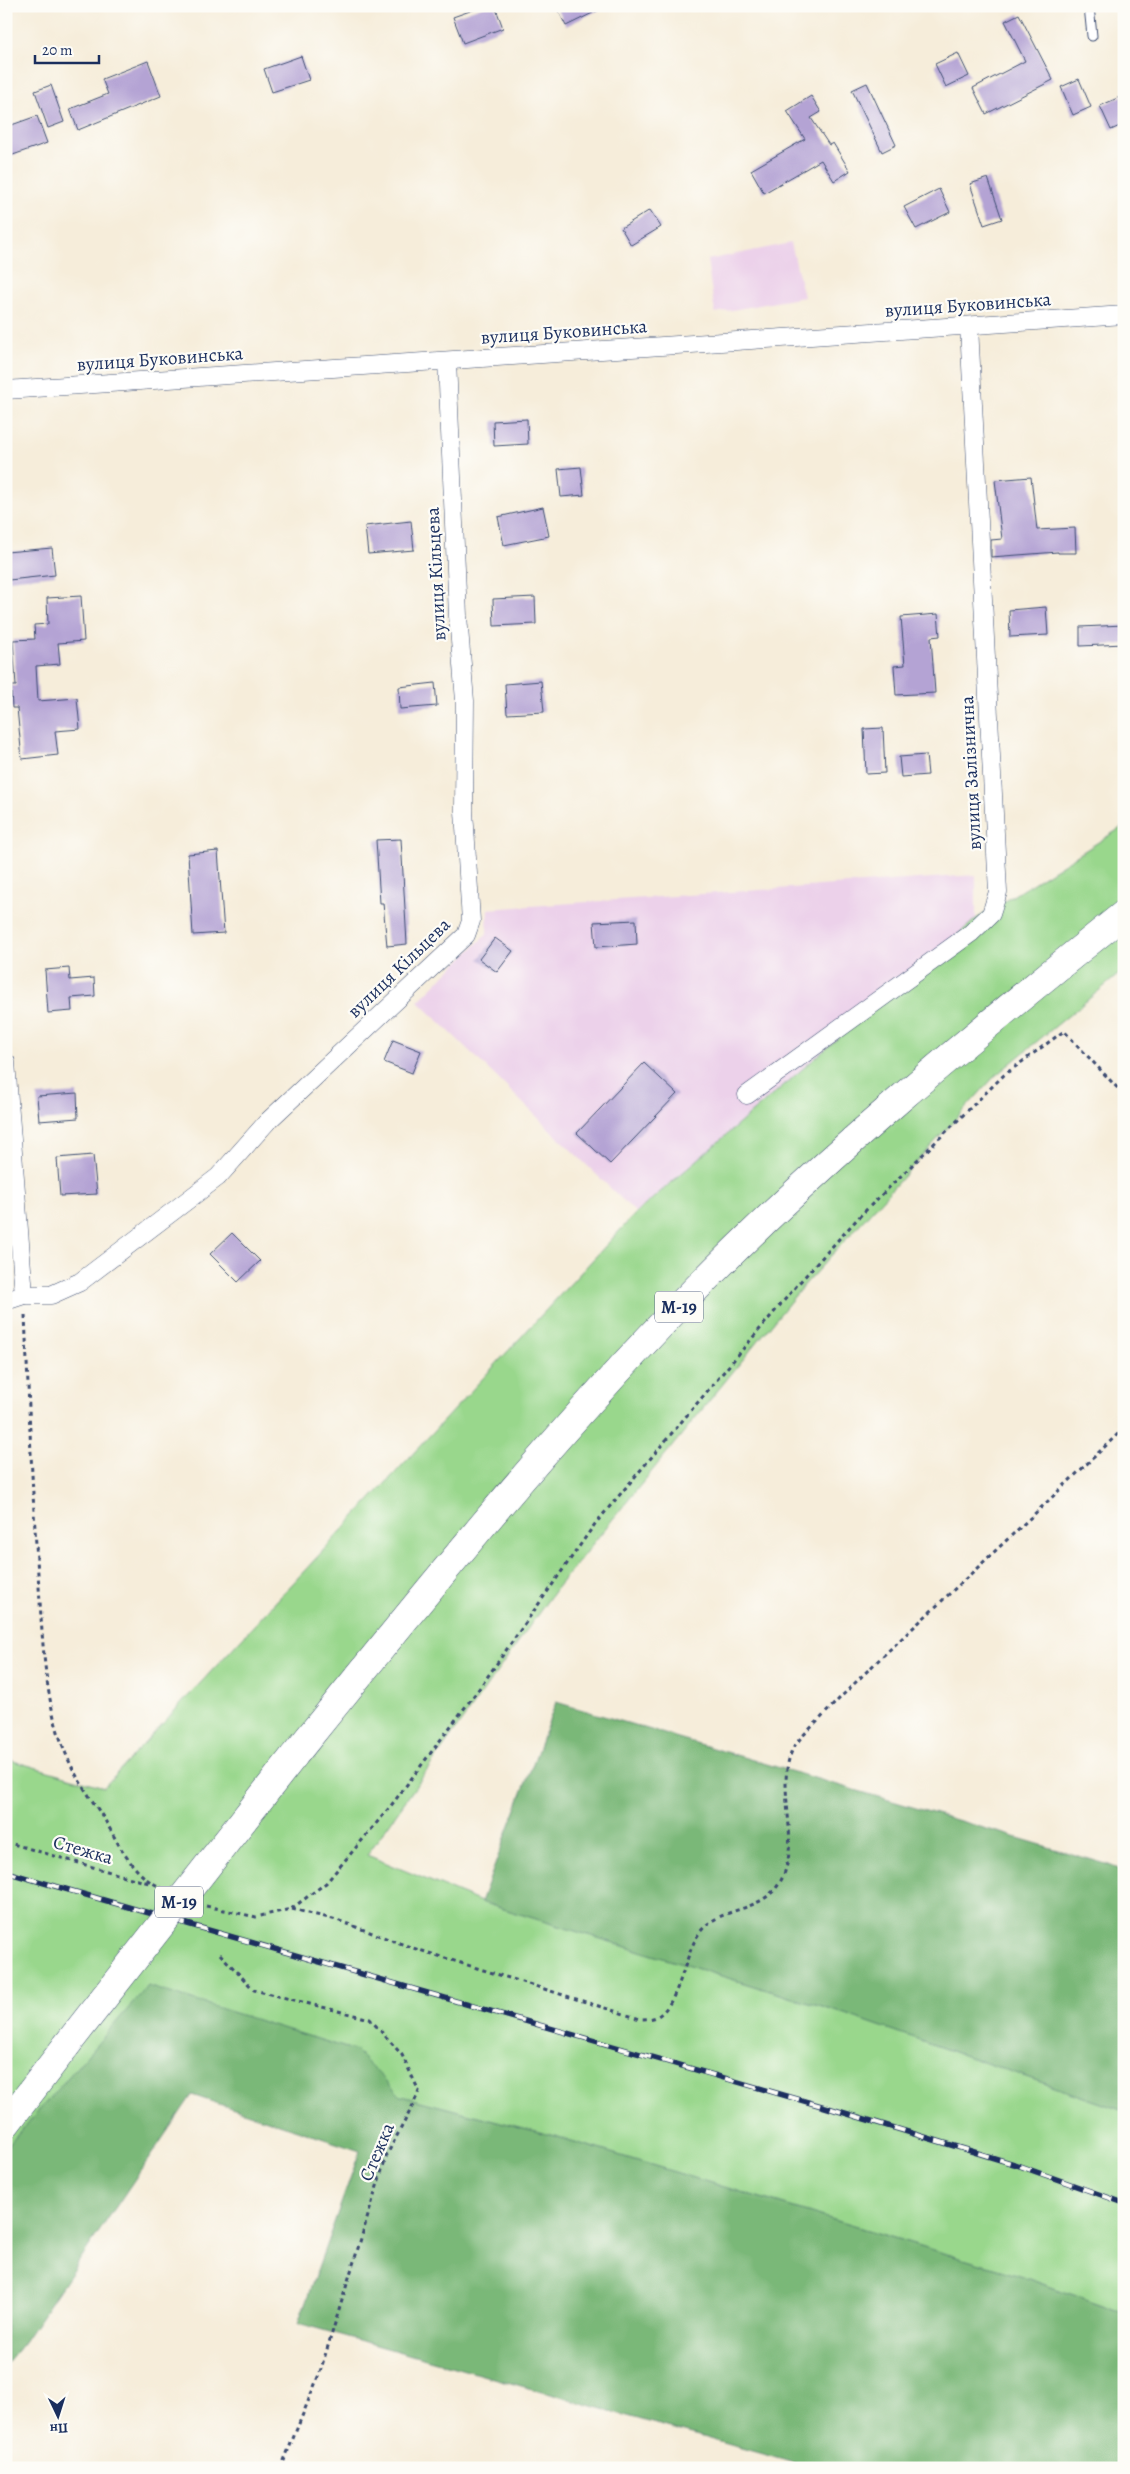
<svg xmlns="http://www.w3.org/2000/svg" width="1130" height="2474" font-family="Alegreya,serif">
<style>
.built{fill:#ecd1ea}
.green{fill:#99d78c;stroke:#5a8375}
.forest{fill:#7ab878;stroke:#4a746b}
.building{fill:#b4a3d4}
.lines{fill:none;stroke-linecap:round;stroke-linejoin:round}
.service-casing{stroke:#3c4c71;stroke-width:11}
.minor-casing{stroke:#3c4c71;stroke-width:19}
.trunk-casing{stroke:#3c4c71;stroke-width:29}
.path{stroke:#3c4c71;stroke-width:3;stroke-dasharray:4 4;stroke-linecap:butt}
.service{stroke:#fff;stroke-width:9}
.minor{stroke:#fff;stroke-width:18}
.trunk{stroke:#fff;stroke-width:28}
.rail-casing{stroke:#1b2f5e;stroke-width:5.5}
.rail{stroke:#fdfcf7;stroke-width:4;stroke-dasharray:11;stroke-linecap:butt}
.trunk-bridge-casing{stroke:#3c4c71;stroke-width:29;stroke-linecap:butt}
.trunk-bridge{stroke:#fff;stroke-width:28}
.labels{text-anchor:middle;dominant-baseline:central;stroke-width:4.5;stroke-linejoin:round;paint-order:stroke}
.shield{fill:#fdfcf7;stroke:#5f6c8c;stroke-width:1}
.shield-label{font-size:18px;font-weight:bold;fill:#1b2f5e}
.street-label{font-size:19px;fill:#1b2f5e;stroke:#fdfcf7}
</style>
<rect width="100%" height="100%" fill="#fdfcf7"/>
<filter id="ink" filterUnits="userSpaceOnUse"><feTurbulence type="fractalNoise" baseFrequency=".02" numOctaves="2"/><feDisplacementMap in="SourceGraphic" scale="10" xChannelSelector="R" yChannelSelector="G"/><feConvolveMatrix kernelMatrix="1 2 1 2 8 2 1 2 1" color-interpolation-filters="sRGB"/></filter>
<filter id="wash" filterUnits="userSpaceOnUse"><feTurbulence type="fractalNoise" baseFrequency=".0096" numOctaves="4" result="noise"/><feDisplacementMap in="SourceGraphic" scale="20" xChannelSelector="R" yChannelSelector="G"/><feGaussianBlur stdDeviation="1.12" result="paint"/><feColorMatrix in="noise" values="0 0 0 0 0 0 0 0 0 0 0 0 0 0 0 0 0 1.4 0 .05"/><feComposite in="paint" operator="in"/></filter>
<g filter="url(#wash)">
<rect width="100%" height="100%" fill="#f6edda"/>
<g class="built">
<polygon points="791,243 804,297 715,313 707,260"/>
<polygon points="976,875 976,919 636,1213 418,1001 487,934 488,909"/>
</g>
<polygon class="green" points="1124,826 1124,970 995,1076 798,1292 555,1590 367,1855 481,1902 845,2014 1124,2111 1124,2313 1020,2276 558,2137 401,2096 356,2051 148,1987 6,2148 6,1759 104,1787 636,1213 976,919"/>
<g class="forest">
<polygon points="556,1702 1106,1864 1124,1871 1124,2111 845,2014 481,1902"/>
<polygon points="148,1986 356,2051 401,2096 558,2137 1020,2276 1124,2313 1124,2468 812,2468 298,2323 360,2151 192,2095 24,2342 6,2364 6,2148"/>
</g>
<g id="blocks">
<g class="building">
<polygon points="484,6 495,6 503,28 463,43 453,17"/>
<polygon points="556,6 607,6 566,26"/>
<polygon points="1019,14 1053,80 986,114 973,88 1025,61 1005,21"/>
<polygon points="958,53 969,76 946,87 935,64"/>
<polygon points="301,56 309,80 272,92 264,69"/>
<polygon points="148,61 161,96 78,130 70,109 108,94 102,79"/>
<polygon points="1079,79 1091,107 1073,115 1061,87"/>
<polygon points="867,83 896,145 882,152 852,90"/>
<polygon points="51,85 64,122 48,128 35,91"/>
<polygon points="1124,95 1124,124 1111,130 1100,106"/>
<polygon points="811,96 821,112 811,118 829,145 833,143 850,171 834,181 821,160 764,193 751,170 805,139 787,111"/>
<polygon points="37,116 47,143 10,156 6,146 6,127"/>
<polygon points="988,178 1002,219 984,225 970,184"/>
<polygon points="939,189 950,212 916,229 904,207"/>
<polygon points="650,210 661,227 631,245 621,228"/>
<polygon points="527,419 528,444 494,446 493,421"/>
<polygon points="581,467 584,495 561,497 558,469"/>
<polygon points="1031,477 1037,530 1075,528 1076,553 1058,553 1058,552 991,557 991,540 1002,539 995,480"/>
<polygon points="543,507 549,536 504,545 498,517"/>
<polygon points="411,521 414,550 368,554 365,526"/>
<polygon points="52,548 55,575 9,580 6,552"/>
<polygon points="81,596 84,641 58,643 60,664 36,666 38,701 77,698 80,729 55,731 58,755 22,759 17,708 12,708 11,686 16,686 13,640 35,639 34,625 48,624 47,598"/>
<polygon points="535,597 536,624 494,626 493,599"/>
<polygon points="1046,607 1048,635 1010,637 1009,610"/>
<polygon points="938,614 940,636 931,637 935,693 896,695 894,666 905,665 901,617"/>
<polygon points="1124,625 1124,644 1080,646 1080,627"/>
<polygon points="541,681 544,712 507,714 505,684"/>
<polygon points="435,683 437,706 400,709 399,687"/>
<polygon points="883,728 885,773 866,774 864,729"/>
<polygon points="926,755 928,775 901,777 899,757"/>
<polygon points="401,839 407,944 387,946 383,903 380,903 376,840"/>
<polygon points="218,851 224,933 193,935 188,854"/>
<polygon points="636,920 637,944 596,947 594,922"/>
<polygon points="495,938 513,951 497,972 479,959"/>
<polygon points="69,968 70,980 94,978 95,996 71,998 72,1011 48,1013 45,970"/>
<polygon points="393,1040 421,1051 412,1073 384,1062"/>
<polygon points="644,1063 677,1094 610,1164 577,1133"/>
<polygon points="77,1093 78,1118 39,1121 37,1096"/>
<polygon points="93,1155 97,1194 60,1196 57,1158"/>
<polygon points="232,1233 260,1261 238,1282 210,1254"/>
</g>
</g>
</g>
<g filter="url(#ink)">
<use href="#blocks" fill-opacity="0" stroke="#3c4c71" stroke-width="1"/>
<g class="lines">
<defs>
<polyline id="service" points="1089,6 1092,36"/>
<g id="minor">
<polyline points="6,390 1124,315"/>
<polyline points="6,1062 24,1295"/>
<polyline points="747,1095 971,933 991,914 998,892 969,326"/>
<polyline points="6,1301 24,1295 51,1295 80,1282 218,1177 267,1122 466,935 471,921 464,811 465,701 458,616 447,361"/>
</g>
<g id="trunk">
<path d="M293,1757C419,1601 545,1444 685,1300C821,1160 972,1036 1124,914"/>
<polyline points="6,2124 66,2046"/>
</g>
</defs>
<use href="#service" class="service-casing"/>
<use href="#minor" class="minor-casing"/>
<use href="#trunk" class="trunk-casing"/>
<g class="path">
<path d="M25,1315C29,1405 32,1496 39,1587C43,1643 44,1701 66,1754C76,1779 92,1799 106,1822C119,1845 134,1877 161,1887"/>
<polyline points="6,1842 152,1884"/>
<polyline points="206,1906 256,1917 291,1909 326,1883 390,1807 481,1686 595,1524 798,1284 860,1216 1004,1075 1064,1031 1124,1095"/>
<path d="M292,1909L337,1920L413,1948L640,2019C645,2019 652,2019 656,2017C680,2005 684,1953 700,1932C722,1903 767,1916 784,1874C800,1834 774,1783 794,1747C800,1737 811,1728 819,1720C845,1692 872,1666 900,1640C975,1570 1050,1500 1124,1428"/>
<path d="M220,1954L254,1990L370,2019L402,2055L419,2091C410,2114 397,2134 386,2157L320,2372L281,2468"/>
</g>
<use href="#service" class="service"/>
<use href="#minor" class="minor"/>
<use href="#trunk" class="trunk"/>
<defs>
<polyline id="rail" points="6,1872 825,2107 1014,2164 1124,2203"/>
</defs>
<use href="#rail" class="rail-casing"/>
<use href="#rail" class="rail"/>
<defs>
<polyline id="trunk-bridge" points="66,2046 293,1757"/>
</defs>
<use href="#trunk-bridge" class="trunk-bridge-casing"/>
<use href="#trunk-bridge" class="trunk-bridge"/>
</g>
</g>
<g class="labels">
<g class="shield">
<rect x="655" y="1291.5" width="48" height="31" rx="4"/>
<rect x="155" y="1886.5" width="48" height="31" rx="4"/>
</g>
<g class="shield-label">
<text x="679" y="1307">М-19</text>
<text x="179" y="1902">М-19</text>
</g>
<g class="street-label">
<text transform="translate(968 305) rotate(-4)">вулиця Буковинська</text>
<text transform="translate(564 332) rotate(-4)">вулиця Буковинська</text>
<text transform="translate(160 359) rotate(-4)">вулиця Буковинська</text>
<text transform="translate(436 574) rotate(-93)">вулиця Кільцева</text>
<text transform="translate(971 773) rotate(-93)">вулиця Залізнична</text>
<text transform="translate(399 968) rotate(-44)">вулиця Кільцева</text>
<text transform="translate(83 1850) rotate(16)">Стежка</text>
<text transform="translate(377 2152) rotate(-67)">Стежка</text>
</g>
</g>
<rect width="1130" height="2474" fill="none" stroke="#fdfcf7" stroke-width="25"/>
<g transform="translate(58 2416) rotate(176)" stroke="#fdfcf7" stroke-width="4" paint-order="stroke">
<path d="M0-4L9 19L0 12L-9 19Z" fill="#1b2f5e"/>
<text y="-8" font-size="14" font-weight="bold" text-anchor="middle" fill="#1b2f5e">Пн</text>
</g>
<path d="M35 55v8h64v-8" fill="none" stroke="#1b2f5e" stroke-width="2.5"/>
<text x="42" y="55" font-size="15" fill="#1b2f5e" stroke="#fdfcf7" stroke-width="4" paint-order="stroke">20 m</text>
</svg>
